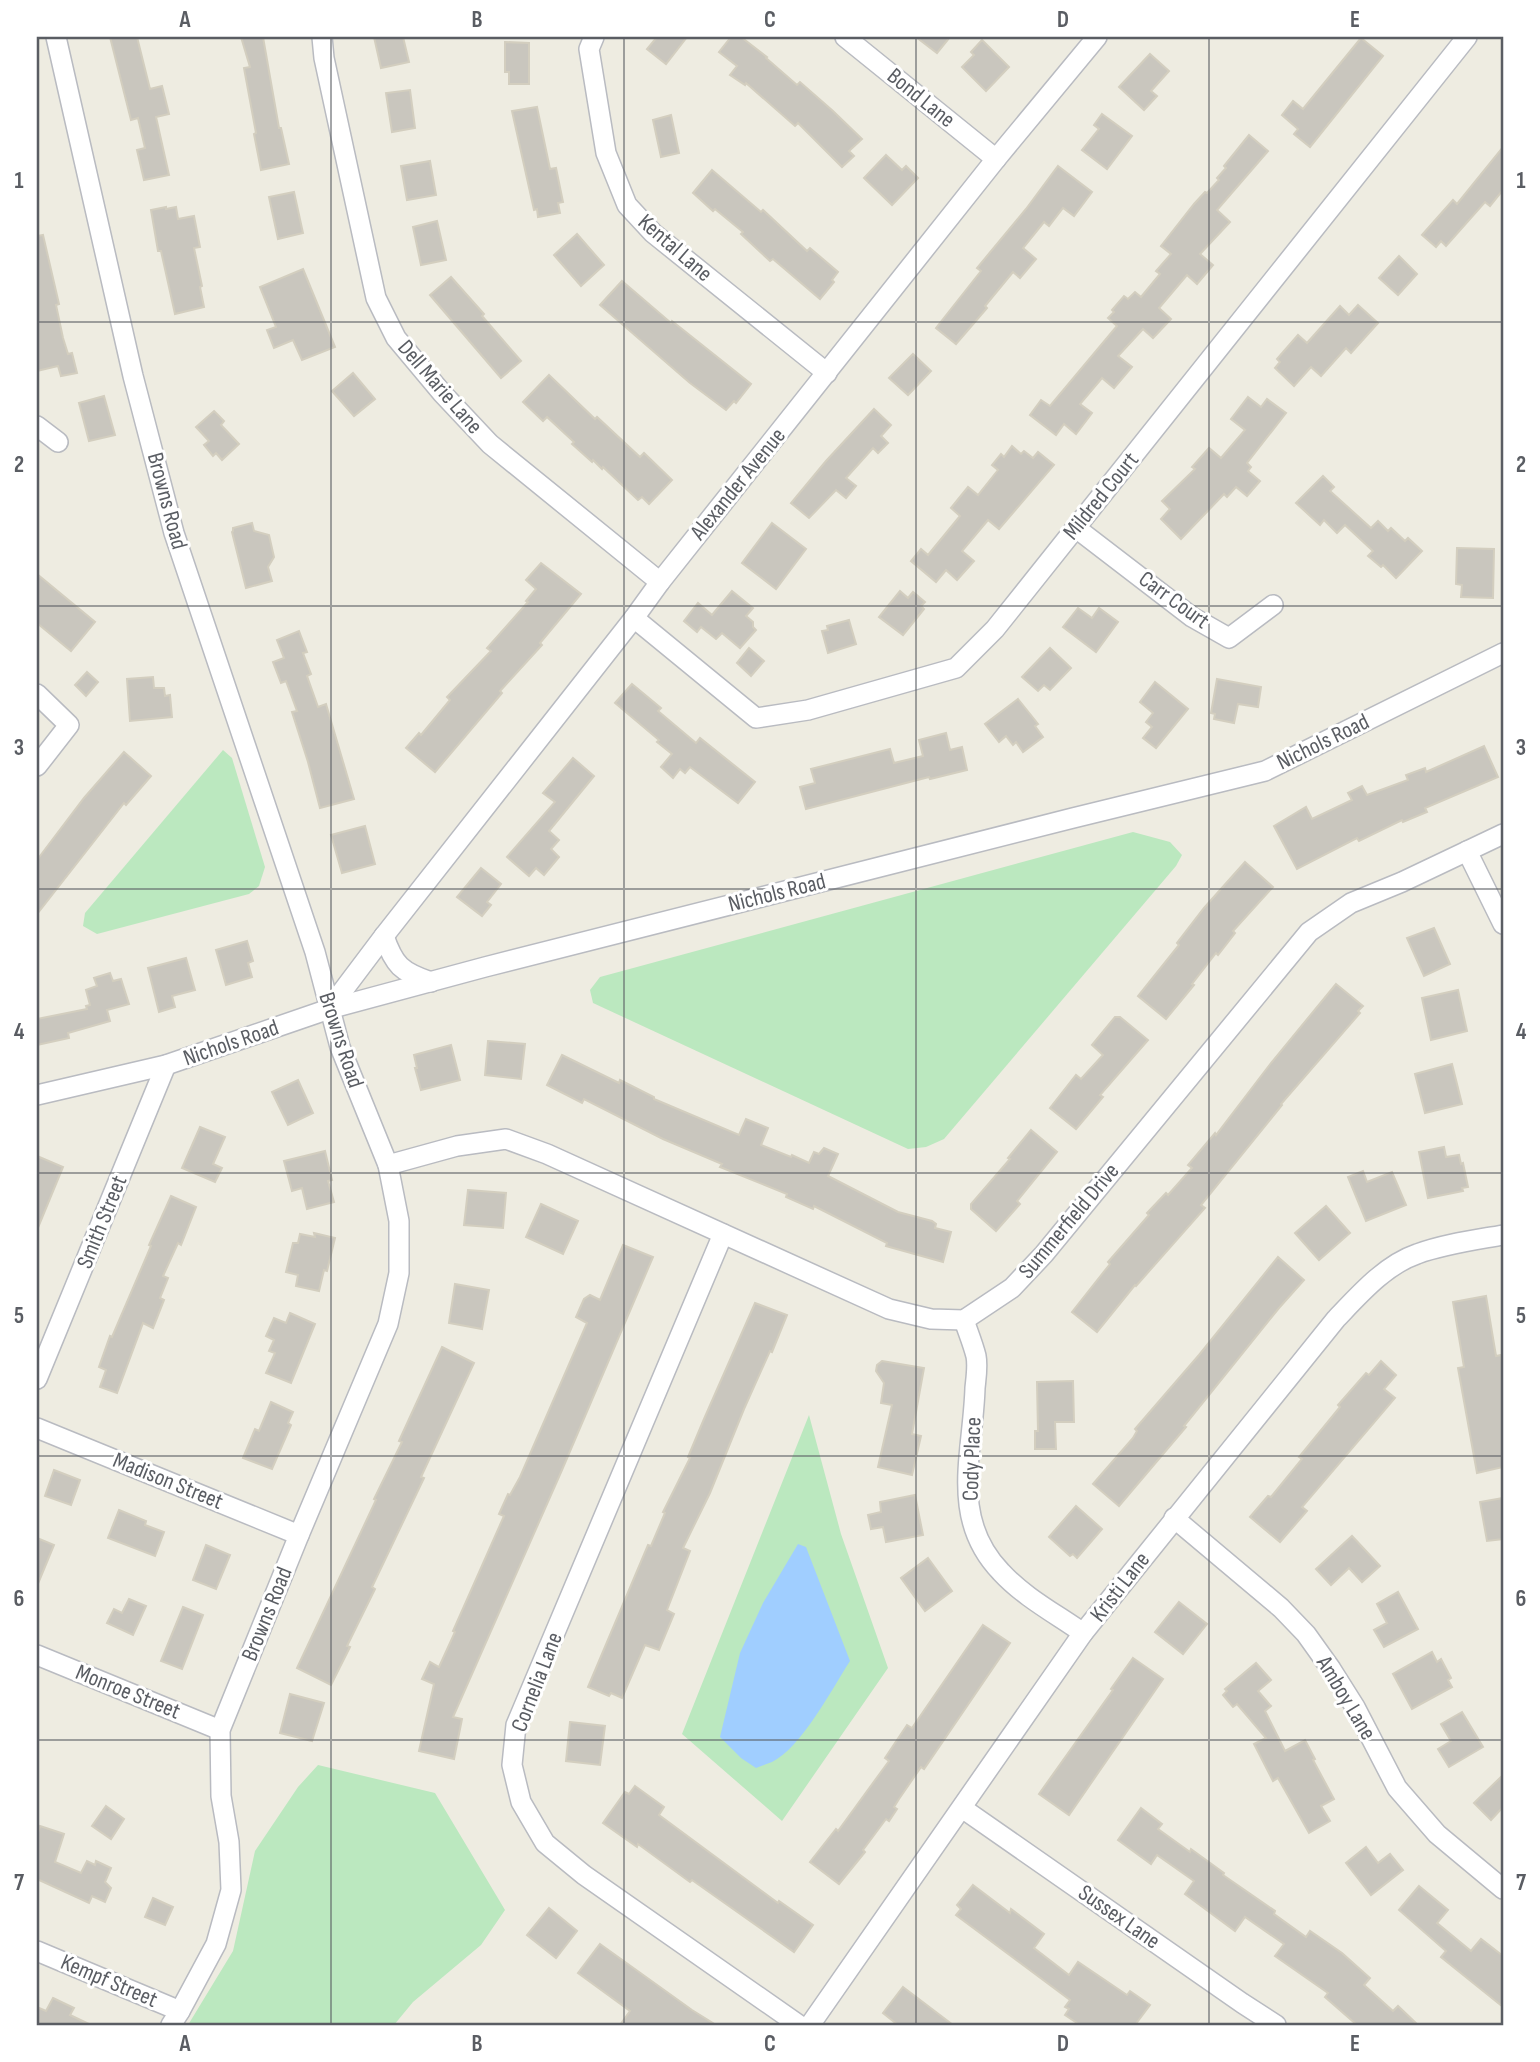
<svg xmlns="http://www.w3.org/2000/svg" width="1540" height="2062" font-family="'Sofia Sans Condensed',sans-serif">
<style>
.green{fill:#bbe8bf}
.water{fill:#a0ceff}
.building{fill:#c9c6be;stroke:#d3cebf;stroke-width:2}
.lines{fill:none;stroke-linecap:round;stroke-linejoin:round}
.minor-casing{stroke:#b9bbc1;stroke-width:22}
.minor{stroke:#fff;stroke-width:19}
.grid{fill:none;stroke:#5a5d63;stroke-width:2;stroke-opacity:0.55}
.labels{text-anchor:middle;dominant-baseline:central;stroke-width:6;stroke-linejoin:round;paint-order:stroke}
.street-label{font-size:23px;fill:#5a5d63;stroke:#fff}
.neatline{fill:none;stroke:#5a5d63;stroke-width:2.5}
.grid-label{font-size:23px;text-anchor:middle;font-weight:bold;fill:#5a5d63}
</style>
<rect width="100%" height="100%" fill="#eeece1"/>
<g class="green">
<polygon points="223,750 232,758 265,867 259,886 249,894 97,934 83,926 85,913"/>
<polygon points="1133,832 1170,842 1182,855 1176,866 944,1139 926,1147 908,1149 593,1003 590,990 600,977"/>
<polygon points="809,1415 841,1534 888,1668 782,1821 682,1734"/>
<polygon points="318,1765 435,1793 505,1910 481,1945 413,2002 394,2025 188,2025 233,1951 255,1851 298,1787"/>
</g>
<path class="water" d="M798,1544L806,1547L850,1661C832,1689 801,1748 772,1762C767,1764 761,1766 756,1768L741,1758L720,1737L740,1653L763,1603Z"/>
<g class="building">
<polygon points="110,37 137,37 150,89 162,86 169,114 156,117 169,175 144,180 137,150 145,148 138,118 131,120"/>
<polygon points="241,37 263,37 279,128 281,128 289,164 261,170 254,134 256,133 244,68 250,67"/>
<polygon points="374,37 403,37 409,62 381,68"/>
<polygon points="657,37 687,37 666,64 647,49"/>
<polygon points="731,37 741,37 767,57 766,58 797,85 800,82 833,111 862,139 849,151 854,156 842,167 798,123 795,126 746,83 745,85 730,75 737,66 719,52"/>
<polygon points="916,37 950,37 937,53"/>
<polygon points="1361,38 1383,56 1310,147 1294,134 1298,129 1282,115 1293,101 1303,109"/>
<polygon points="982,40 1009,67 986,91 962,67 974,55 971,52"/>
<polygon points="505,42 529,43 529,84 509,84 509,72 505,72"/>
<polygon points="1150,54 1169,71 1151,91 1157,96 1144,110 1119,87"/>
<polygon points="410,90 415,128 392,132 386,93"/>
<polygon points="537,107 550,169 556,168 563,202 558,203 560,213 538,217 537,209 534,210 512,111"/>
<polygon points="1102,114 1132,136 1107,169 1082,150 1099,129 1094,125"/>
<polygon points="671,115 679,153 661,157 653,120"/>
<polygon points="1249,135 1268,151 1217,210 1230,222 1200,254 1213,265 1197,284 1187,275 1159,308 1171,319 1153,338 1143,329 1118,356 1132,367 1114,388 1102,378 1080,404 1092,413 1076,434 1064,424 1056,435 1030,415 1041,400 1050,406 1117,326 1108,318 1114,312 1112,310 1124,296 1128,299 1135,292 1141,297 1160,274 1156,271 1171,254 1161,246 1194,204 1205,192 1207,193 1219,180 1217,178 1226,168 1224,166"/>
<polygon points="1503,147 1503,190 1490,206 1485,202 1446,246 1441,241 1436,247 1422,235 1453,200 1457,204"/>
<polygon points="886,155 902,170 906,166 918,178 892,205 864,178"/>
<polygon points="430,161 436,195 407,200 401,166"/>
<polygon points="1058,166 1092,192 1074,216 1063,208 1049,226 1044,222 1023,248 1036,259 1020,278 1013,272 985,306 987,308 956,344 936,328 981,271 977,268 1026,209"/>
<polygon points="712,170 761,212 763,210 807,251 810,248 838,272 832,280 834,282 820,299 773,259 770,261 741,234 743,232 715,209 713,211 693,193"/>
<polygon points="294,192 303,233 278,239 269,197"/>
<polygon points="166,207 166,209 176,207 178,219 194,216 200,247 194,248 202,286 200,287 204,307 175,314 161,251 158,251 151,210"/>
<polygon points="437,221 446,260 421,265 413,227"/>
<polygon points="577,234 604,265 581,286 554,255"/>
<polygon points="43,235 59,304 56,305 63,338 68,354 72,353 77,373 61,376 58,366 37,371 37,236"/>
<polygon points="1399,256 1417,274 1398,295 1379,278"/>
<polygon points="303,269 335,347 302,360 293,340 274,348 267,330 276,327 260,287"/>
<polygon points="451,277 484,314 482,316 521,361 501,378 430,295"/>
<polygon points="622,281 671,323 672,321 751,384 736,403 734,401 726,410 690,383 600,305"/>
<polygon points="1358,305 1378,323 1351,353 1346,348 1321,376 1311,367 1294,386 1275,368 1280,362 1277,359 1298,335 1307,343 1340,306 1349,315"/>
<polygon points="913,354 931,371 908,395 889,378"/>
<polygon points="353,373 375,399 354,416 332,391"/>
<polygon points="549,375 595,419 597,417 640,457 644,453 672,480 649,504 642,497 638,500 603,467 602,469 593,460 592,462 572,444 574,442 547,417 543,421 523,402"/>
<polygon points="104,396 115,435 89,441 79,403"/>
<polygon points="1248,397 1261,407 1267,399 1286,413 1247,463 1251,467 1248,471 1260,481 1247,496 1236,487 1227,497 1224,494 1181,539 1161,519 1170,509 1162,501 1195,469 1192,467 1209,448 1221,458 1245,430 1231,419"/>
<polygon points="874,409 891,425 881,436 888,443 878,453 873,448 846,478 856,486 846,498 836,490 809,518 791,503 826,461"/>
<polygon points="214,411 224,421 221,425 239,444 222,460 216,453 213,456 204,445 209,441 196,427"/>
<polygon points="1012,446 1021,454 1024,451 1033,458 1038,452 1054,465 999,529 988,520 962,551 974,561 957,580 946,570 936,582 911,561 921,549 928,555 960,516 951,508 968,487 978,495 998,470 992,465 1001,454 1004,457"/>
<polygon points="1323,476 1334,487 1330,491 1371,528 1378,521 1388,531 1391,528 1405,541 1408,538 1422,551 1396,578 1383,565 1381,567 1368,556 1373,551 1345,525 1337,533 1324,520 1320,525 1296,503"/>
<polygon points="252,523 254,531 269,535 274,557 268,567 272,581 246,588 232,532 233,531 233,528"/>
<polygon points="772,523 806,549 776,589 742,563"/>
<polygon points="1457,548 1494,549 1493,598 1461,597 1462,585 1456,584"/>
<polygon points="541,563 581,594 540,643 542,645 500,691 502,693 435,772 406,748 419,733 421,735 450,700 447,697 491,651 487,648 528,602 526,601 536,589 526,580"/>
<polygon points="37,574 95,622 71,651 37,623"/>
<polygon points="732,591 753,608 746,616 753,622 753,627 756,630 740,648 722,633 716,639 701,627 697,632 684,621 698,603 712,615"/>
<polygon points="900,591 908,598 913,592 925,602 921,606 924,609 903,635 879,617"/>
<polygon points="1078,608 1092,618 1099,608 1118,622 1096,652 1063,627"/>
<polygon points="849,620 856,644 828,653 822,631 828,630 827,626"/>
<polygon points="299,631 307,652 303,653 311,674 307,676 318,707 326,704 354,799 320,808 308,762 292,712 297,711 286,681 281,683 273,662 284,658 277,640"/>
<polygon points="749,648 764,661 751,676 737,663"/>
<polygon points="1050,648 1071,668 1050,690 1044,685 1038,691 1022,677"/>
<polygon points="87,672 98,682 86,696 75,685"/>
<polygon points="153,677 154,688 164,688 165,696 170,695 172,717 130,721 127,679"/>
<polygon points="1217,679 1261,687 1258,707 1238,704 1234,723 1214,719 1215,714 1211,713"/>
<polygon points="1155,682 1188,709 1156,748 1143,738 1152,727 1146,722 1153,713 1140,702"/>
<polygon points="632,684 661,708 658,711 696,743 700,738 755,782 738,803 690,767 685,773 680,769 673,778 661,767 672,754 657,742 659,740 615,703"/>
<polygon points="1018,699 1038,724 1035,726 1043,737 1023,752 1016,742 1013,745 1006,736 999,742 985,724"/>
<polygon points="946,733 950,750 962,747 967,770 930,779 929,777 806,809 800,787 815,783 811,769 890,749 894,763 923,756 919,740"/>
<polygon points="1484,746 1498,777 1425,808 1427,812 1403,822 1402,820 1359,841 1357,838 1297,869 1274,826 1306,807 1312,819 1352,800 1348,793 1362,786 1367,795 1408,780 1406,775 1425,768 1426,772"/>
<polygon points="124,752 151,776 126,805 124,803 37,914 37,860 84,798"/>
<polygon points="573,758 594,776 549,831 559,840 551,849 559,857 544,875 536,868 529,876 507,857 555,802 543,793"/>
<polygon points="365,826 375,864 342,873 331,835"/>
<polygon points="1245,862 1273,887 1233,931 1235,933 1218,955 1216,953 1192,984 1194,985 1166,1019 1138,996 1179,945 1177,943 1204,908"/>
<polygon points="481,868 501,884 487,902 491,905 482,916 457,897"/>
<polygon points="1434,928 1450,964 1424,976 1407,938"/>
<polygon points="247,941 253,961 248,963 252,977 226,985 216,950"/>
<polygon points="186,958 195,990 172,996 175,1007 159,1012 148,968"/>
<polygon points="110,973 113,981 121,979 129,1004 107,1010 110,1021 68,1033 69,1038 37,1045 37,1019 87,1009 86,1006 90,1005 86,990 97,986 94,978"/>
<polygon points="1336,984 1363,1006 1358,1011 1360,1013 1281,1104 1282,1105 1201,1205 1205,1208 1136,1286 1135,1285 1097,1332 1072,1312 1110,1264 1108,1262 1149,1215 1147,1213 1166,1193 1168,1195 1192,1168 1188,1165 1215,1133 1216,1135 1271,1063"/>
<polygon points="1458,990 1467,1031 1431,1040 1422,998"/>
<polygon points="1115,1017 1120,1017 1148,1040 1100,1095 1103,1097 1076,1129 1050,1108 1076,1075 1081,1079 1103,1055 1092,1045"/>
<polygon points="488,1041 525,1044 521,1079 485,1075"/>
<polygon points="451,1045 460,1080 421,1090 415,1068 417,1068 414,1055"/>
<polygon points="562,1055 619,1083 620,1080 654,1097 654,1099 739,1135 746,1119 768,1128 761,1145 791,1157 792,1155 809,1163 814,1152 819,1154 824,1148 838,1154 828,1176 898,1212 932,1221 936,1224 935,1228 951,1232 943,1262 886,1246 887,1243 814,1206 813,1209 786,1197 787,1194 720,1167 722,1164 663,1139 584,1099 582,1103 547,1085"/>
<polygon points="1452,1064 1462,1104 1425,1113 1415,1074"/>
<polygon points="298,1080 313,1113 288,1125 272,1092"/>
<polygon points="200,1127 225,1137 213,1164 222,1168 215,1182 182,1168"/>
<polygon points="1031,1130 1057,1152 1017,1201 1020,1204 996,1231 971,1209 971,1204 1010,1159 1008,1158"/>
<polygon points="1444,1147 1446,1157 1459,1155 1461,1164 1463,1163 1468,1187 1462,1188 1463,1191 1428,1198 1419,1152"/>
<polygon points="325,1151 332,1180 328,1181 334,1202 307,1209 302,1188 292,1191 284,1161"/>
<polygon points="37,1156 63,1167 37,1230"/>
<polygon points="1363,1171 1367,1182 1392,1172 1406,1205 1366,1221 1348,1177"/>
<polygon points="468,1190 506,1193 503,1228 464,1225"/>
<polygon points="171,1196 196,1207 181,1245 178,1243 163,1276 168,1278 160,1298 164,1300 153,1328 143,1323 117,1393 100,1387 106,1370 99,1367 110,1336 112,1337 151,1246 149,1245"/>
<polygon points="541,1204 578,1221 563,1254 526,1237"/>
<polygon points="1326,1206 1350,1233 1319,1260 1295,1233"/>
<polygon points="314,1233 335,1238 327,1271 324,1270 319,1291 296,1286 298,1275 286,1272 293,1243 298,1243 300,1234 315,1237"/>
<polygon points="623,1245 653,1257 562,1470 453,1717 462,1719 454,1759 419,1751 434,1684 422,1679 430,1662 439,1667 455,1632 453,1631 504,1516 499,1514 508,1494 510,1495 520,1477 587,1323 576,1317 584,1299 590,1295 600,1300"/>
<polygon points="1278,1257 1304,1280 1279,1308 1184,1426 1186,1427 1119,1506 1093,1484 1133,1438 1137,1431 1135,1429 1199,1355"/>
<polygon points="455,1284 489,1290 482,1329 449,1323"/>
<polygon points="1486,1296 1496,1356 1501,1355 1503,1370 1503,1467 1477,1473 1458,1368 1464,1367 1453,1302"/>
<polygon points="755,1303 787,1315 772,1352 770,1351 744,1409 710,1493 683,1548 690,1551 667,1610 674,1614 659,1650 645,1645 622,1698 611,1693 609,1696 588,1687 648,1545 651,1546 665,1513 663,1512 690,1458 688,1457 704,1419"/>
<polygon points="290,1313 315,1324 291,1383 266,1373 275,1353 269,1351 274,1340 266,1336 274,1318 286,1323"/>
<polygon points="442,1347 474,1363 421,1477 424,1478 372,1587 375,1589 347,1646 350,1647 331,1685 297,1668 376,1500 374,1499 402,1442 399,1441"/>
<polygon points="882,1361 924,1368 912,1434 921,1436 912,1475 878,1467 892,1405 881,1403 884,1383 876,1371 877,1365"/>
<polygon points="1381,1361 1396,1375 1384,1389 1395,1398 1302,1507 1307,1511 1280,1542 1250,1517 1268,1496 1271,1497 1302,1459 1299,1457 1340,1407 1338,1405 1366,1373 1369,1375"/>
<polygon points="1073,1381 1074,1422 1055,1422 1056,1449 1035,1449 1035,1431 1038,1431 1037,1382"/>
<polygon points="271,1402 293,1412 288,1423 291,1425 272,1469 243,1458 255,1429 259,1431"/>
<polygon points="54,1470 80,1480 71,1505 45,1496"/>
<polygon points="915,1495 923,1535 886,1542 883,1527 871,1529 868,1515 881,1512 880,1502"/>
<polygon points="1503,1498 1503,1539 1487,1541 1480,1502"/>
<polygon points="1076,1506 1102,1529 1077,1558 1073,1554 1070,1556 1049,1537"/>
<polygon points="119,1510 146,1521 145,1525 164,1532 155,1556 108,1538"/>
<polygon points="1352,1536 1380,1566 1362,1582 1349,1568 1331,1585 1316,1569"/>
<polygon points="37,1538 54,1545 37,1586"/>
<polygon points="206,1545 230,1555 216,1589 193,1580"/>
<polygon points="928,1558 952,1591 925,1611 901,1578"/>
<polygon points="1398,1592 1418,1629 1384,1647 1374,1630 1387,1623 1377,1604"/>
<polygon points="129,1599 146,1606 133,1635 107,1623 114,1609 122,1613"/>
<polygon points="1179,1602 1207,1624 1183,1654 1155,1632"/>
<polygon points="183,1607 203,1615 182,1669 161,1661"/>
<polygon points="983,1625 1010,1643 924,1769 921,1767 899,1799 894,1807 897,1809 889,1821 886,1819 863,1850 865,1852 839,1884 810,1862 836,1829 838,1831 889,1761 885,1758 907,1725 912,1728"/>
<polygon points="1432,1652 1437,1662 1441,1659 1451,1678 1448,1680 1452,1687 1412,1709 1393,1674"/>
<polygon points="1133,1658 1163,1679 1069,1815 1039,1794 1113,1690 1111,1689"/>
<polygon points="1256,1663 1271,1680 1258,1691 1271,1706 1265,1711 1285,1751 1305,1740 1315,1759 1313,1760 1334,1799 1321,1806 1330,1821 1309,1833 1278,1778 1273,1781 1254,1744 1266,1738 1237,1704 1233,1707 1223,1695 1227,1691 1225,1689"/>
<polygon points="290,1694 324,1703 312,1741 280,1733"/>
<polygon points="1462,1712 1483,1747 1449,1767 1438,1749 1451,1741 1441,1724"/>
<polygon points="570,1722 605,1726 600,1765 566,1761"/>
<polygon points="1503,1775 1503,1807 1491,1820 1474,1803"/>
<polygon points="635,1786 664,1807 659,1815 778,1903 779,1901 813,1925 794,1952 692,1880 690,1882 638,1844 637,1847 603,1823 625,1792 629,1794"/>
<polygon points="106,1806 124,1819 111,1839 92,1826"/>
<polygon points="1141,1808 1162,1824 1158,1829 1190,1852 1191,1849 1224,1873 1223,1875 1275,1911 1274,1914 1306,1937 1310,1931 1342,1953 1370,1978 1364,1985 1393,2011 1398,2006 1418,2025 1357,2025 1325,1997 1328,1993 1275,1956 1284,1944 1245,1917 1235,1931 1185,1894 1194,1881 1157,1855 1151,1864 1118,1840"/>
<polygon points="40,1826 64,1834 55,1862 81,1873 87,1861 95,1865 96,1861 111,1868 105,1882 111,1888 105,1902 92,1896 89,1903 37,1879 37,1836"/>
<polygon points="1366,1847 1378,1863 1390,1854 1403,1870 1371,1895 1346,1863"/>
<polygon points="973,1885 1010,1913 1011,1909 1044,1934 1034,1948 1069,1975 1078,1962 1127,1995 1130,1991 1150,2005 1135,2025 1080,2025 1065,2015 1069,2009 1065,2007 1070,2000 956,1915 961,1909 957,1905"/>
<polygon points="1419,1886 1448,1910 1437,1923 1471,1951 1481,1939 1503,1956 1503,2007 1441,1957 1446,1951 1399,1910"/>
<polygon points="153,1898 173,1907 165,1925 145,1917"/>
<polygon points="549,1908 577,1931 556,1958 527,1935"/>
<polygon points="600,1944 692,2010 716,2025 620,2025 630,2011 578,1973"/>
<polygon points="903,1987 953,2025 898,2025 883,2013"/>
<polygon points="53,1998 74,2008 70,2015 91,2025 37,2025 37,2007 46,2011"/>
</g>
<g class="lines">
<defs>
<g id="minor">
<polyline points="56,37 133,376 174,533 315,952 340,1047 388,1165 399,1221 399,1273 388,1324 299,1535 220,1730 221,1796 229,1842 231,1890 216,1944 180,2011 171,2025"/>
<polyline points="322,37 324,58 376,298 396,338 442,393 490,444 660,582"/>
<polyline points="594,37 589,49 606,153 627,205 653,233 827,373"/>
<polyline points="845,37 996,159"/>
<polyline points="37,426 58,442"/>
<polyline points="1076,528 1192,617 1229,638 1273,605"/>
<polyline points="634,618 756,718 808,710 956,668 995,629 1467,37"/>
<polyline points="37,694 69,725 37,766"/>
<polyline points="1467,851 1503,924"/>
<path d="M384,936C394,965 401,972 431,982"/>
<polyline points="329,1009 384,936 634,618 660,582 996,159 1097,37"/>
<polyline points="37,1095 166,1065 329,1009 485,967 1073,818 1265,771 1503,653"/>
<polyline points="388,1165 457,1146 506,1139 547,1154 889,1309 931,1319 964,1320 1012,1288 1044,1254 1309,932 1351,903 1402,882 1503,834"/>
<polyline points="723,1234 516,1725 512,1765 521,1802 545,1843 584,1875 799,2025"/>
<path d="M964,1320C968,1332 973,1344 976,1356C978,1366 976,1378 975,1388C973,1454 949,1518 1001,1572C1024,1597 1056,1614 1083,1633"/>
<polyline points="37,1379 166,1065"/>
<polyline points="37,1428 299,1535"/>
<polyline points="1174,1518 1281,1608 1306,1634 1331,1669 1355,1707 1397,1788 1437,1834 1503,1889"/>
<polyline points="37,1655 220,1730"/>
<polyline points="962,1808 1242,2003 1276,2025"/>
<polyline points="37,1951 180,2011"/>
<path d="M810,2025L1083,1633L1336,1319C1359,1295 1385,1265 1417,1254C1444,1244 1475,1240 1503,1235"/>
</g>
</defs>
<use href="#minor" class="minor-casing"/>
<use href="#minor" class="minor"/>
</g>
<path class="grid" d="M331,37V2025M624,37V2025M916,37V2025M1209,37V2025M37,322H1503M37,606H1503M37,889H1503M37,1173H1503M37,1456H1503M37,1740H1503"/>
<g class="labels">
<g class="street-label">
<text transform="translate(921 98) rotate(39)">Bond Lane</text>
<text transform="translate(675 248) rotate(41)">Kental Lane</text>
<text transform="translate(440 387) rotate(49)">Dell Marie Lane</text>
<text transform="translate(738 484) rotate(-51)">Alexander Avenue</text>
<text transform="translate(1101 496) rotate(-51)">Mildred Court</text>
<text transform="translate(167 501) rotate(75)">Browns Road</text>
<text transform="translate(1174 600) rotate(36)">Carr Court</text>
<text transform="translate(1323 742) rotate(-26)">Nichols Road</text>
<text transform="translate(777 893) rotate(-14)">Nichols Road</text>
<text transform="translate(341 1040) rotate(72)">Browns Road</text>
<text transform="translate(231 1043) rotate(-19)">Nichols Road</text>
<text transform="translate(1069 1221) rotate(-50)">Summerfield Drive</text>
<text transform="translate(102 1222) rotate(-68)">Smith Street</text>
<text transform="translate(972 1459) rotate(-88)">Cody Place</text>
<text transform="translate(168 1481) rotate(22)">Madison Street</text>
<text transform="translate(1120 1587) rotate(-52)">Kristi Lane</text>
<text transform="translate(267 1614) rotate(-68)">Browns Road</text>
<text transform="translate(537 1682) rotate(-69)">Cornelia Lane</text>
<text transform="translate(128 1692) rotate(22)">Monroe Street</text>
<text transform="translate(1346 1698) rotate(59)">Amboy Lane</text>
<text transform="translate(1119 1917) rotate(35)">Sussex Lane</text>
<text transform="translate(109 1981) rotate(23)">Kempf Street</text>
</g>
</g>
<rect width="1540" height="2062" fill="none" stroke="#ffffff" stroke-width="77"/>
<rect x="38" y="38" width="1464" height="1986" class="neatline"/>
<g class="grid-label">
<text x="185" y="27">A</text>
<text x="477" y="27">B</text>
<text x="770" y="27">C</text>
<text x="1063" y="27">D</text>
<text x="1355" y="27">E</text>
<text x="19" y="188">1</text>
<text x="1521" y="188">1</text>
<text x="19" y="472">2</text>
<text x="1521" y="472">2</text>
<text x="19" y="755">3</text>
<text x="1521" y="755">3</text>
<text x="19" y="1039">4</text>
<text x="1521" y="1039">4</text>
<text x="19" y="1323">5</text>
<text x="1521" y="1323">5</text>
<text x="19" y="1606">6</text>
<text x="1521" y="1606">6</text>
<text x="19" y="1890">7</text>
<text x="1521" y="1890">7</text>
<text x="185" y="2051">A</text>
<text x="477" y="2051">B</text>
<text x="770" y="2051">C</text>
<text x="1063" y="2051">D</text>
<text x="1355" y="2051">E</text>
</g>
</svg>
